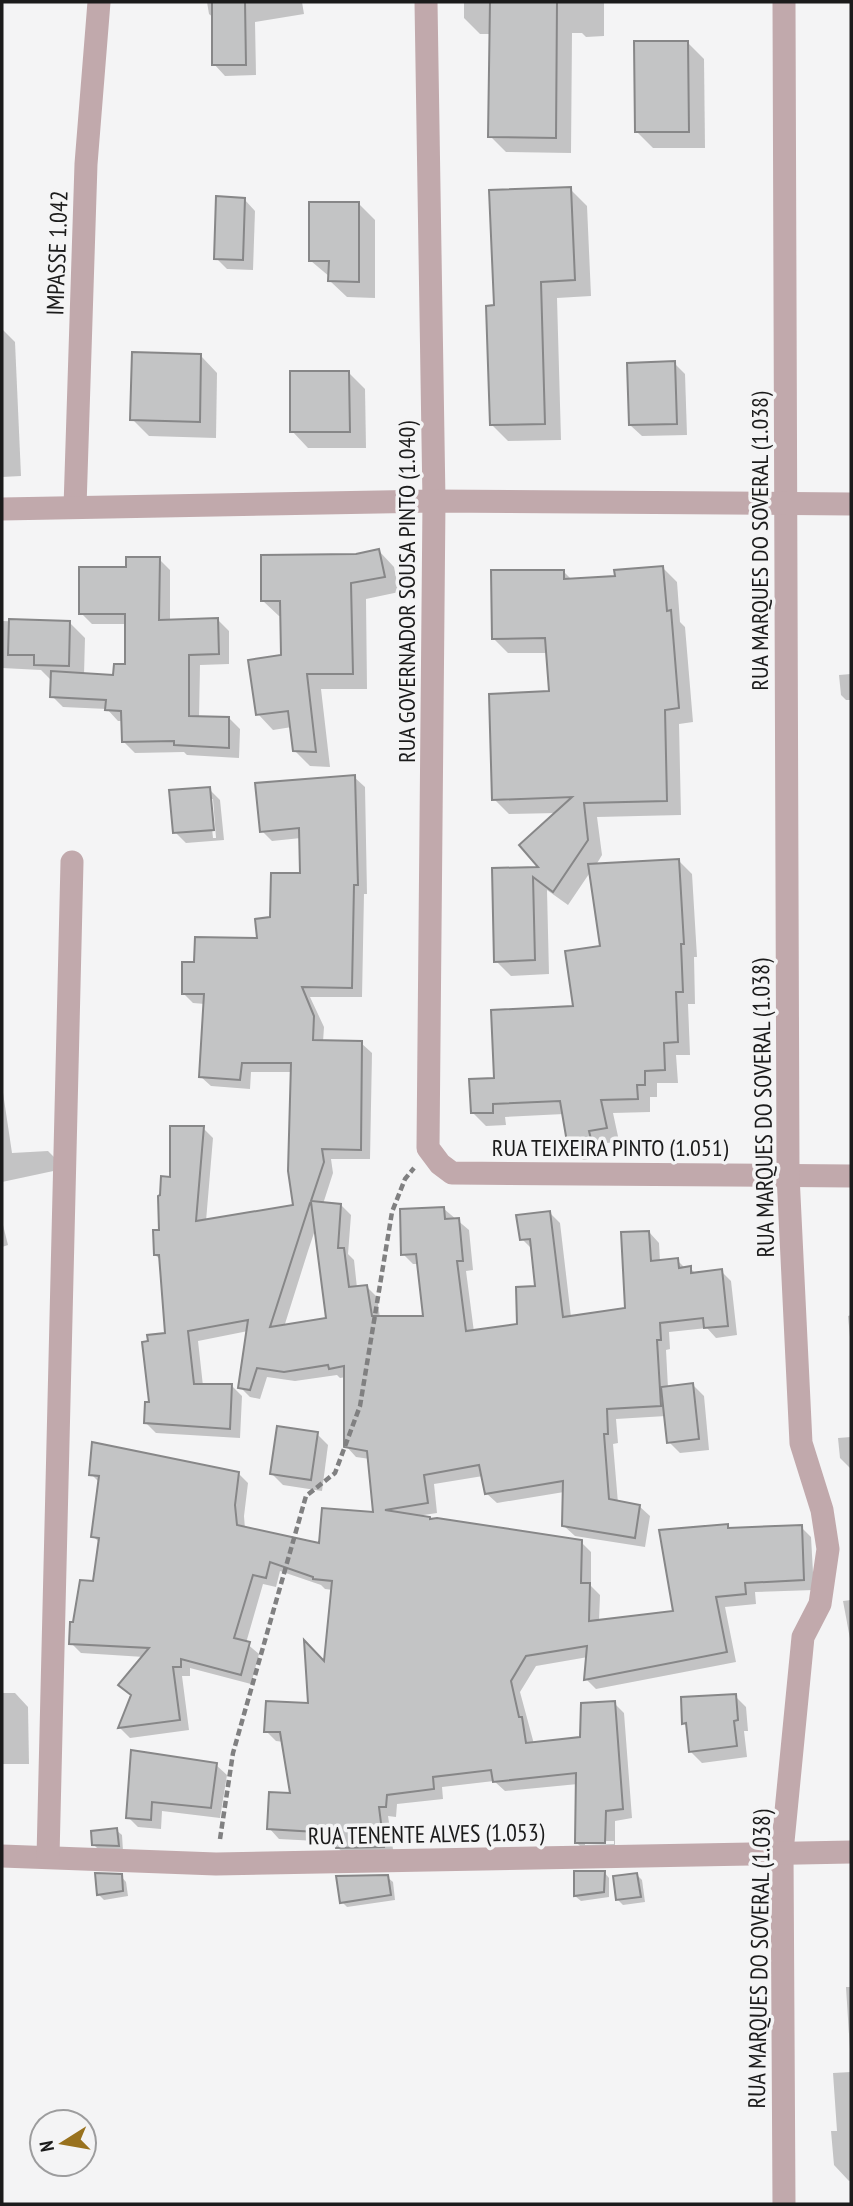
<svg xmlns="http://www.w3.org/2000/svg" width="853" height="2206" font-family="'PT Sans Narrow',sans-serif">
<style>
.shadow{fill:#0003;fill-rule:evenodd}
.building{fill:#c3c4c5;stroke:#878788;stroke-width:2;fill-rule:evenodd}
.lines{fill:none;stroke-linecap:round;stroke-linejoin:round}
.path{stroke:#808081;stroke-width:4.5;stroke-dasharray:7 3.5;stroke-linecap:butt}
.minor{stroke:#c1a9ac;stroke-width:23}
.labels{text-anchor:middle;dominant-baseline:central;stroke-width:7;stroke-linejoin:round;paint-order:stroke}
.street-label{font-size:24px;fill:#1b1b1b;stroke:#f4f4f5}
</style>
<rect width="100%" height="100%" fill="#f4f4f5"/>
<g class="shadow">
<polygon points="207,2 302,2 304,14 255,22 256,75 225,76 214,64 214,18 209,14"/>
<polygon points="464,2 604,2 604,36 586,37 582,33 572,33 571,153 506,152 490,136 491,34 480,34 464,18"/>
<polygon points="687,42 704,59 705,148 653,148 636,131"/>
<polygon points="570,189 587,206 591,296 557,298 561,440 508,441 492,425 496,307"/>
<polygon points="244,199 255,211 253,270 227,269 216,258"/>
<polygon points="359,204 375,220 375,298 347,297 330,281 330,277 311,261"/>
<polygon points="2,329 15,342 21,476 2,477"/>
<polygon points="201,356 217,373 216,438 149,436 132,419"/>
<polygon points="674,363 685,374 687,435 642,436 630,425"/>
<polygon points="349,373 365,389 366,448 308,448 292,431"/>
<polygon points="379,551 394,567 399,592 366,599 367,689 321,689 330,767 310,766 294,750 292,727 273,730 258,714 283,657 282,616 279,616 263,601 356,555"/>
<polygon points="159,559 170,570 170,621 218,620 229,631 229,664 200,665 199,718 229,718 240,729 239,758 187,755 184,752 135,753 124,742 123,721 118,721 107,709 63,707 52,696 51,680 41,670 2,668 2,621 70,623 85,638 84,675 115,676 126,666 127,624 92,624 81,613 128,569"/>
<polygon points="662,567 677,582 680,622 685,627 693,722 679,724 681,815 597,817 602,855 596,865 678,860 692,874 697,957 694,957 695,1004 688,1004 690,1055 676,1055 678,1083 657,1083 657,1097 650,1097 650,1112 613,1113 619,1141 602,1144 604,1156 583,1160 570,1147 564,1114 505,1117 506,1125 486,1126 473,1113 496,1080 575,1008 602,947 591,871 568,905 547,890 549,974 511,976 496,961 494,870 541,868 557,813 509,814 494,799 551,693 548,653 508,653 493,638 564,572 572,580 617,578"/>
<polygon points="851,674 851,700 846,700 841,695 839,675"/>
<path d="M354,777L365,787L367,894H364L362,997H310L324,1027L323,1042L361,1043L372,1053L370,1159H331L333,1173L323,1204L341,1205L351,1215L348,1254L354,1260L357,1288L366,1286L377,1297L380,1318H425L419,1264H413L403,1254L444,1209L469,1230L473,1270L466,1271L474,1332L519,1326L537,1288L532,1249L522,1239L550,1213L560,1223L571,1317L627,1309L649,1232L659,1243L660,1262L677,1260L686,1269L690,1268L696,1274L721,1271L731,1281L737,1335L716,1338L707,1328L669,1332L670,1349L666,1350L668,1388L693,1385L704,1396L709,1450L680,1453L669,1442L666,1416L616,1419L618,1443L613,1444L618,1503L639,1506L650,1516L645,1547L575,1536L564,1526V1492L497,1503L486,1493L483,1476L434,1484L437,1513L417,1516L431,1521L581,1542L591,1552V1586L600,1595L599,1621L675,1613L728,1526L731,1529L801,1527L811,1537L814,1590L755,1592L756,1604L725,1607L736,1662L596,1689L586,1679L588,1657L536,1666L520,1692L534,1744L582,1738L614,1703L624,1713L632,1818L615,1821V1852L587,1853L577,1843L578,1784L505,1791L494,1781L442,1787L443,1799L397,1804L396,1817L388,1816L394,1856L348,1857L337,1847L336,1842L279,1839L269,1828L292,1795L284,1742L276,1741L266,1731L309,1705L325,1665L333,1590L325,1589L321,1585L280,1571L276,1587L263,1584L246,1643L259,1654L251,1684L190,1668V1676H182L189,1730L130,1738L120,1728L144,1657L81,1653L71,1643L94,1583L100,1543L93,1536L100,1483L91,1474L238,1473L248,1483L244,1516L245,1529L320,1545L375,1514L370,1459L356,1457L346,1446V1377L340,1378L337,1375L295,1381L267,1377L260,1399L250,1397L240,1387L248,1331L198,1341L203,1386H232L242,1396L240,1438L156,1433L146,1423L167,1335L161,1260L155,1255L172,1179L203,1128L213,1138L206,1221L295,1207L293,1072H251L250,1089L211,1086L200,1076L205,1004L193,1003L183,993L196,963L259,940L301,875V838L272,841L262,831ZM316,1227L328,1320L284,1327L308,1251ZM585,1841H614V1844L585,1845Z"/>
<path d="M209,789L220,800L224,840L186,843L175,832ZM209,799H213L216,838H213Z"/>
<polygon points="2,1086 12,1153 48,1151 57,1160 58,1170 2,1182"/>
<polygon points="2,1221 8,1245 2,1247"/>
<polygon points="851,1315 851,1348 848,1316"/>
<polygon points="317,1434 328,1445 322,1491 283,1485 271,1473"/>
<polygon points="851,1437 851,1469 840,1458 838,1438"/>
<polygon points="851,1600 851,1644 843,1601"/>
<polygon points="2,1693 15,1693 28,1707 29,1764 2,1764"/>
<polygon points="735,1696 746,1707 748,1731 744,1731 747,1757 702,1763 691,1752 688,1727 684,1723"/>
<polygon points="133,1752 216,1765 227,1775 220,1818 162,1811 161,1829 138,1827 128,1817"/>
<polygon points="116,1830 122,1835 123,1851 99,1850 94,1845"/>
<polygon points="604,1872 609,1878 609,1897 581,1901 575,1896"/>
<polygon points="637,1875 642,1880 645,1902 623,1905 618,1900"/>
<polygon points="121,1876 126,1882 128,1896 104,1900 99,1895"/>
<polygon points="387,1877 393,1882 395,1900 347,1907 342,1902"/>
<polygon points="846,1987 851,1987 851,2066"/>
<polygon points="851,2072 851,2180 849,2181 834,2165 831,2131 837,2131 833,2073"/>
</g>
<g class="building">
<polygon points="212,2 245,2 246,65 212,65"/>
<polygon points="490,2 557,2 556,138 488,137"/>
<polygon points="634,41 688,41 689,132 635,132"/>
<polygon points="571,187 575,280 541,282 545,424 490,425 486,306 494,305 489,190"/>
<polygon points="216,196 245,198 243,260 214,259"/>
<polygon points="309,202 359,202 359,282 328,281 329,261 309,261"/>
<polygon points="132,352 201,354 200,422 130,420"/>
<polygon points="675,361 677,424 629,425 627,363"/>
<polygon points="290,371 349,371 350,432 290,432"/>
<polygon points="379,549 385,577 351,583 353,674 307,674 316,752 293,751 288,711 256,715 248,660 281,655 280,601 261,601 261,555 356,554"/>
<polygon points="126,557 160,557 159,620 218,618 219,654 189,655 189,716 229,717 229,748 174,745 174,741 122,742 121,711 105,710 106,700 50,697 51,671 113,675 114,664 125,664 125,614 79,614 79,567 126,567"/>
<polygon points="663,566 667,611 671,610 679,708 665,710 667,801 584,803 588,840 553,892 533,877 535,960 494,962 492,868 538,867 519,845 572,797 492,800 489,694 549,691 545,638 492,639 491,570 564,570 564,579 615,576 614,570"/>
<polygon points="9,619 70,621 69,666 34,665 34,655 8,655"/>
<path d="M355,775L358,885H354L352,988L302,987L314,1016L313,1040L362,1041L361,1150L322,1149L324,1162L311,1201L341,1204L338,1248H344L349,1287L367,1285L372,1316H423L416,1254L401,1255L400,1209L444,1207L445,1219L459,1218L463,1261H457L466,1331L517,1324L516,1287L535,1286L530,1239L520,1240L516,1215L550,1211L563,1317L625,1308L621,1232L649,1231L651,1261L678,1258L679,1268L691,1266V1273L722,1269L728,1326L704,1328L703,1318L660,1323L661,1340H657L661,1406L607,1409L608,1434H604L609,1499L640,1505L635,1538L562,1526L563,1481L485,1494L479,1465L424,1475L428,1503L385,1510L430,1517V1519L437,1518L582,1540L581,1583H590L589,1621L673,1611L659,1530L728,1524V1528L802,1525L804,1580L745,1583L746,1594L716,1597L727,1652L584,1680L587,1646L526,1656L511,1681L519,1717H522L526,1743L580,1737L581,1703L615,1701L623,1809L606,1811L605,1843H575L576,1773L493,1782L491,1770L433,1777L434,1789L387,1795L386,1807H379L384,1847L336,1848L333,1833L267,1829L269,1792L290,1793L280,1732H264L266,1701L308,1703L304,1640L324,1661L332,1581L313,1579V1577L270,1562L266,1578L253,1575L234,1638L250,1642L241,1675L181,1659V1667H173L180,1720L118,1728L131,1695L118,1685L149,1648L69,1644L70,1622H73L80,1580L93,1581L99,1538L91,1537L99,1476L89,1475L92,1442L239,1472L235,1505L237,1525L319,1543L322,1508L373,1512L367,1451L344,1447V1366L329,1369L328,1365L284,1372L257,1368L250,1390L238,1388L248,1320L188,1331L194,1384H232L230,1429L144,1423L145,1402H149L142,1342L148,1341L147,1335L165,1333L159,1255H154L153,1230H159L158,1196L160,1195L161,1176L170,1177V1126H204L196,1221L293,1205L288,1171L291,1063H242L240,1080L199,1077L204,994H182V962H194L195,937L257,938L255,919L270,917L271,873H300L299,828L260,832L255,783ZM311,1202L326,1318L270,1327L310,1203Z"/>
<polygon points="210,787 214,830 173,833 169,790"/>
<polygon points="679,859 684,944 681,944 683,992 676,992 678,1042 664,1043 665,1070 645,1071 645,1085 637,1085 638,1099 601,1100 607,1128 589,1131 592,1143 568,1148 560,1101 493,1104 493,1113 471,1113 469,1079 494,1078 491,1010 573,1006 565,951 600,946 588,864"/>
<polygon points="693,1383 699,1439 667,1443 661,1387"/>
<polygon points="277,1426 318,1432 311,1480 270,1474"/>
<polygon points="736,1694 738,1720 734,1721 737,1746 689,1752 686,1723 682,1724 681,1697"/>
<polygon points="131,1750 217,1763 211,1808 152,1802 151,1820 126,1818"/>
<polygon points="117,1828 119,1846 92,1845 91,1831"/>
<polygon points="574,1871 605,1871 604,1892 574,1896"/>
<polygon points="95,1873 122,1874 123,1891 97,1895"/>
<polygon points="637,1873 641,1897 616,1900 613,1876"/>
<polygon points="388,1875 391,1895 340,1903 336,1876"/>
</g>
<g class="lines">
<polyline class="path" points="220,1839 233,1753 306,1496 335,1473 360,1406 392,1212 405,1179 414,1168"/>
<g class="minor">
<polyline points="426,2 434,501 428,1148 440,1164 452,1173 851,1176"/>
<polyline points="784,2 788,1175 801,1443 822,1510 828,1549 820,1604 803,1637 782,1852 784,2204"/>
<polyline points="75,507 86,164 99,2"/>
<polyline points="2,509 434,501 851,504"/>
<polyline points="2,1856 216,1864 851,1852"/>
<polyline points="48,1857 72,862"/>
</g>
</g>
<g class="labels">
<g class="street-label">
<text transform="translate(57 253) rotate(-88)">IMPASSE 1.042</text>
<text transform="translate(759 541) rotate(-90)">RUA MARQUES DO SOVERAL (1.038)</text>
<text transform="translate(406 592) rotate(-90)">RUA GOVERNADOR SOUSA PINTO (1.040)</text>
<text transform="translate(763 1108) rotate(-91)">RUA MARQUES DO SOVERAL (1.038)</text>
<text x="610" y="1147">RUA TEIXEIRA PINTO (1.051)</text>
<text transform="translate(426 1834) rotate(-1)">RUA TENENTE ALVES (1.053)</text>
<text transform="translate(759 1959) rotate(-89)">RUA MARQUES DO SOVERAL (1.038)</text>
</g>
</g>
<rect width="853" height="2206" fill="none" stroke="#1b1b1b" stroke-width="7"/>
<g transform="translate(63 2143) rotate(259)"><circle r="33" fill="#f4f4f5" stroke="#9d9d9e" stroke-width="2"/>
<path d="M0-5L12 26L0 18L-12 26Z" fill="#99721e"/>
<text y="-10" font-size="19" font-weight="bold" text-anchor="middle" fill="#1b1b1b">N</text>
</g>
</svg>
